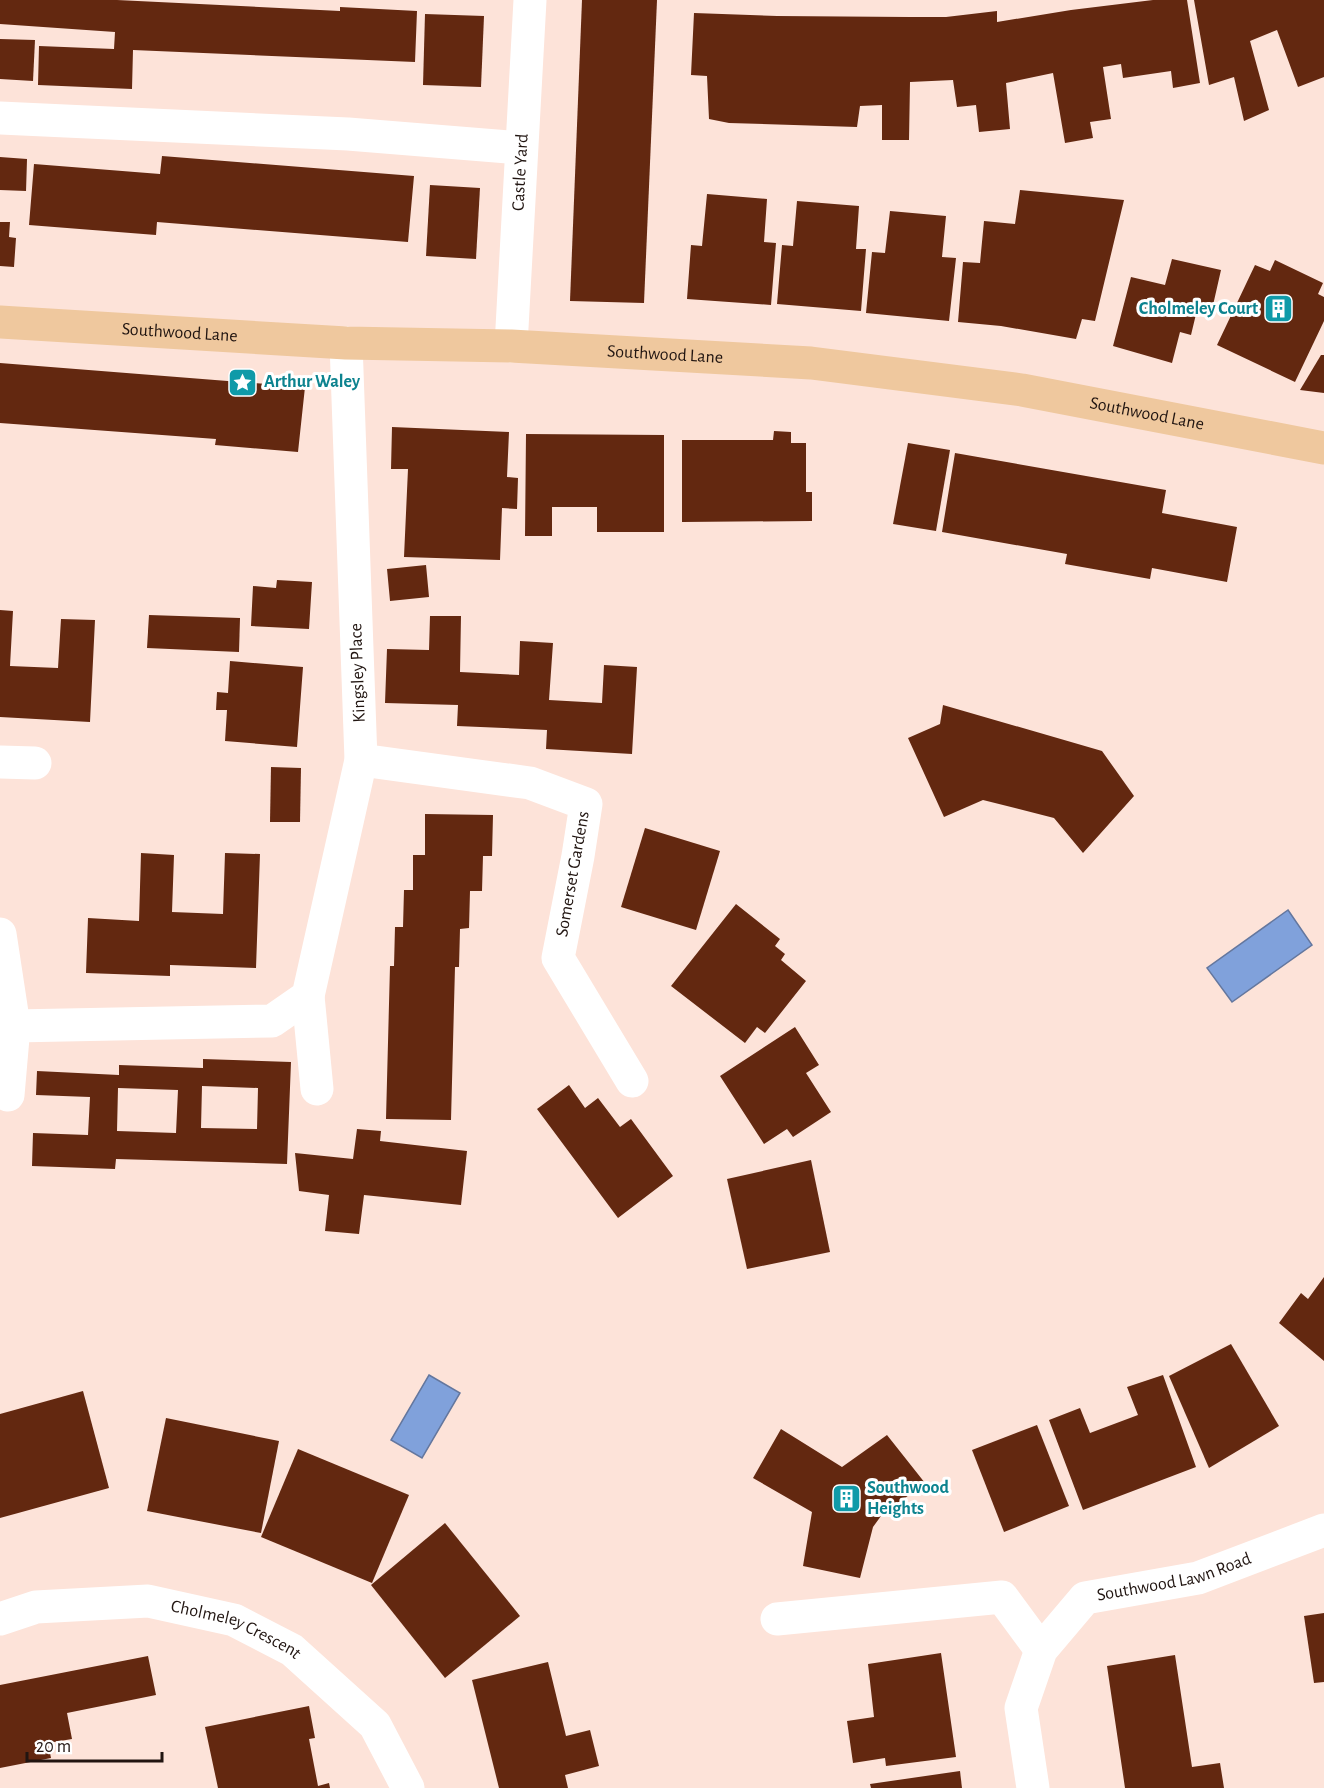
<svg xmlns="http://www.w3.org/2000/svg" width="1324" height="1788" font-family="'Alegreya Sans',sans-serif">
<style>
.water{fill:#80a1db;stroke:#64779e;stroke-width:1.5}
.building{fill:#632810;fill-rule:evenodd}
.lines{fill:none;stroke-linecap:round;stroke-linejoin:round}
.minor{stroke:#fff;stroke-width:33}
.major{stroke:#efc89e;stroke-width:33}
.labels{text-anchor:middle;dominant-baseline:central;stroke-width:6;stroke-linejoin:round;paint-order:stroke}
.street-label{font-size:18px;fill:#211511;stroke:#fff}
.culture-label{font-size:18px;font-weight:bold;fill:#0d838f;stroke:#fff;text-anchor:start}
</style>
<rect width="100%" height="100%" fill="#fde3d9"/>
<g class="water">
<polygon points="1288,910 1312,945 1232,1002 1207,968"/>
<polygon points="429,1375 460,1393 422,1458 391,1440"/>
</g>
<g class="building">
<polygon points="0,0 117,0 340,11 340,7 417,11 415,62 133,50 132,89 38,85 39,46 114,49 115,32 0,24"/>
<polygon points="582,0 657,0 644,303 570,301"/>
<polygon points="1153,0 1187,0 1200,83 1173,88 1171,71 1123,78 1121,64 1103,67 1111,119 1090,122 1093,138 1065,143 1053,73 1006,83 1010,129 979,132 976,105 957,107 953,80 910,82 909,140 882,140 882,105 860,106 857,127 729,123 709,119 707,76 691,75 694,13 777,16 909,17 946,17 997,11 997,22 1071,10"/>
<polygon points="1194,0 1324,0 1324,77 1298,87 1277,30 1250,41 1269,110 1244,121 1234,77 1209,85"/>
<polygon points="425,14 484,16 481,87 423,85"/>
<polygon points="0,39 35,40 33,81 0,79"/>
<polygon points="162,156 414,176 408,242 157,222 156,235 29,225 34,164 160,174"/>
<polygon points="0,157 27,159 26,191 0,190"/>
<polygon points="430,185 480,188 476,259 426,256"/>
<polygon points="1020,190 1124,200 1095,321 1082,319 1076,339 1001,326 958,322 963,262 980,263 984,221 1015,224"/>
<polygon points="707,194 767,199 764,242 776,243 771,305 687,299 691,245 702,246"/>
<polygon points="797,201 859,206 856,249 866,249 861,311 777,304 782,245 793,246"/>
<polygon points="890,211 946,216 942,257 956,258 949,321 866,313 872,252 885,253"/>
<polygon points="0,222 10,222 9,237 16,238 14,267 0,266"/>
<polygon points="1172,259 1221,270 1211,314 1197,310 1191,335 1180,332 1172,363 1113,346 1131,277 1165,285"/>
<polygon points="1275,260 1323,283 1318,294 1324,297 1324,321 1295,382 1217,345 1255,265 1270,271"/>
<polygon points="1321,355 1324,355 1324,393 1300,390"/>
<polygon points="0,363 305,387 298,452 215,445 216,439 0,423"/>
<polygon points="392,427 509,432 507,477 518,478 517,509 502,508 500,560 404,557 408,469 391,469"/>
<polygon points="774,431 791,432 791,443 806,443 806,492 812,492 812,521 682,522 682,440 773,440"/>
<polygon points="526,434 664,435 664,532 597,532 597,507 552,507 552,536 525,536"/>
<polygon points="908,443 950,450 936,531 893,524"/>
<polygon points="955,453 1166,490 1162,513 1237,527 1227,582 1152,568 1150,579 1065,564 1067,554 942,532"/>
<polygon points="426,565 429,597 390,601 387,569"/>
<polygon points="277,580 312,582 309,629 251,626 253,586 276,588"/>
<polygon points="0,610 13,611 10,666 58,668 61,619 95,620 90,722 0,717"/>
<polygon points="149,615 240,618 239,652 147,648"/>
<polygon points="430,616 461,616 460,672 519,675 520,641 553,643 549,700 602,703 604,665 637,667 632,754 546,749 547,730 457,726 458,705 385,703 387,649 429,650"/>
<polygon points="230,661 303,667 297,747 225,741 227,710 216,710 217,692 228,693"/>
<polygon points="943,705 1102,751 1134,796 1083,853 1054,818 983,800 944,817 908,738 940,724"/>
<polygon points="271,767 301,768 300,822 270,822"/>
<polygon points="425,814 493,815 492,856 483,856 482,891 470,891 469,928 460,929 459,967 455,967 451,1120 386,1119 390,966 394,966 395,927 403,927 404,890 413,890 413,855 425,855"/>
<polygon points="645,828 720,851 696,930 621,907"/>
<polygon points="141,853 174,855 172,912 223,914 225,853 260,854 256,968 170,965 170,976 86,973 88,918 139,921"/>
<polygon points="736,904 780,939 775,946 785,954 781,960 806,981 765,1033 757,1027 745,1043 671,986"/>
<polygon points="795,1027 819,1065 806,1073 831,1112 793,1137 787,1129 764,1144 720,1076"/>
<path d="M203,1059L291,1062L287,1164L116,1159L115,1169L32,1166L33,1133L88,1135L90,1097L36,1095L37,1071L119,1075V1065L203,1068ZM202,1086L258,1088L257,1129L201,1128ZM118,1088L178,1090L176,1133L117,1131Z"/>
<polygon points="569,1085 585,1108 598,1098 620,1127 631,1119 673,1176 618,1218 537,1109"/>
<polygon points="357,1129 381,1131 380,1141 467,1151 461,1205 364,1195 359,1234 325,1231 329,1195 299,1191 295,1153 353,1159"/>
<polygon points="811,1160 830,1252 747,1269 727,1179"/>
<polygon points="1324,1277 1324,1361 1279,1323 1301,1293 1308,1299"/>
<polygon points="1231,1344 1279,1426 1209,1468 1169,1376"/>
<polygon points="1163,1375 1196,1467 1083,1510 1049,1420 1080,1408 1090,1433 1138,1415 1127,1387"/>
<polygon points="83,1391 109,1488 0,1518 0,1414"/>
<polygon points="166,1418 279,1441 261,1533 147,1511"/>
<polygon points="1037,1425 1069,1506 1004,1532 972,1450"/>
<polygon points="781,1429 842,1467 887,1435 925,1483 881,1516 873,1527 860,1578 803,1566 812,1512 753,1478"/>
<polygon points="298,1449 409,1495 372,1583 261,1537"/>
<polygon points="445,1523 520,1616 445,1678 371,1585"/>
<polygon points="1324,1613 1324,1682 1314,1683 1304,1616"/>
<polygon points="941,1653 956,1757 886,1766 885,1758 853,1763 847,1721 874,1717 868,1664"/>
<polygon points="1175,1655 1192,1767 1220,1763 1224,1788 1125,1788 1107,1666"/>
<polygon points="148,1656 156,1695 67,1713 72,1739 48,1743 51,1758 0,1768 0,1685"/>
<polygon points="548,1662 566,1736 590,1730 599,1766 565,1775 568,1788 499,1788 472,1680"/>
<polygon points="309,1706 315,1738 309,1739 318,1786 329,1783 330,1788 218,1788 205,1727"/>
<polygon points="960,1771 962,1788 871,1788 870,1784"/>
</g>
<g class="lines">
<g class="minor">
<polyline points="0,118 348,134 521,148"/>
<path id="s1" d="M511,346L530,0"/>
<polyline points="361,760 530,783 586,804 578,856 558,958 632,1081"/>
<polyline points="0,762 35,763"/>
<polyline points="0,934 14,1026 272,1021 308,996 361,760 346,343"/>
<polyline points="308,996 317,1089"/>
<polyline points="8,1095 14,1026"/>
<path id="s2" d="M0,1619L36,1607L148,1601L234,1620L292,1650L375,1725L408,1788"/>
<polyline points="777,1619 1002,1597 1041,1650"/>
<path id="s3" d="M1033,1788L1021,1708L1041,1650L1085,1598L1198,1578L1324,1530"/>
</g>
<path class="major" id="s4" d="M0,322L346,343L511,346L811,363L1022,390L1324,448"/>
</g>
<defs>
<symbol id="building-square" viewBox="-11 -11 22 22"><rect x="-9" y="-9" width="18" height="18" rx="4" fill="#0f9aa8" stroke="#fff"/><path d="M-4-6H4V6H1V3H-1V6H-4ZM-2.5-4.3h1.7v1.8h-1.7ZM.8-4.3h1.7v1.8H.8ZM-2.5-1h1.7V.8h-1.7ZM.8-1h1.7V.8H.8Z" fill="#fff"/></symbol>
<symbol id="sight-square" viewBox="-11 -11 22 22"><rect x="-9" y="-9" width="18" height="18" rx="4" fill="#0f9aa8" stroke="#fff"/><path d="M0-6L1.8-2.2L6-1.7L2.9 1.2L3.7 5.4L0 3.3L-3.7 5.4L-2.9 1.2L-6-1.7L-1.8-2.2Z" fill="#fff"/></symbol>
</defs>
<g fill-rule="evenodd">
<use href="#building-square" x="1262" y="292" width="33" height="33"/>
<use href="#sight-square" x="226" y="366" width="33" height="33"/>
<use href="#building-square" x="830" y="1482" width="33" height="33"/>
</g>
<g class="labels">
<g class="street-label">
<text stroke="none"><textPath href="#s1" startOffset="174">Castle Yard</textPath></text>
<text stroke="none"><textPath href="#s4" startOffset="180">Southwood Lane</textPath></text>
<text stroke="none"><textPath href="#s4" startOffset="666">Southwood Lane</textPath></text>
<text stroke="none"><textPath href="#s4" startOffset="1152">Southwood Lane</textPath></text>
<text transform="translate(358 673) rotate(-92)">Kingsley Place</text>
<text transform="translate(573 874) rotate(-80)">Somerset Gardens</text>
<text stroke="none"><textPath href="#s3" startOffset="302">Southwood Lawn Road</textPath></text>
<text stroke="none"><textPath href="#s2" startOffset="243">Cholmeley Crescent</textPath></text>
</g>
<g class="culture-label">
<text x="1258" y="309" text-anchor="end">Cholmeley Court</text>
<text x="264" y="382">Arthur Waley</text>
<text x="867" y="1488">Southwood<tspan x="867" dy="21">Heights</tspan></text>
</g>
</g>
<path d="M27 1752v9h135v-9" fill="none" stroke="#211511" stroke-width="3"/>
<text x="36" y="1752" font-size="18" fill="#211511" stroke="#ffffff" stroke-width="4.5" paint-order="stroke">20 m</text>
</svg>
